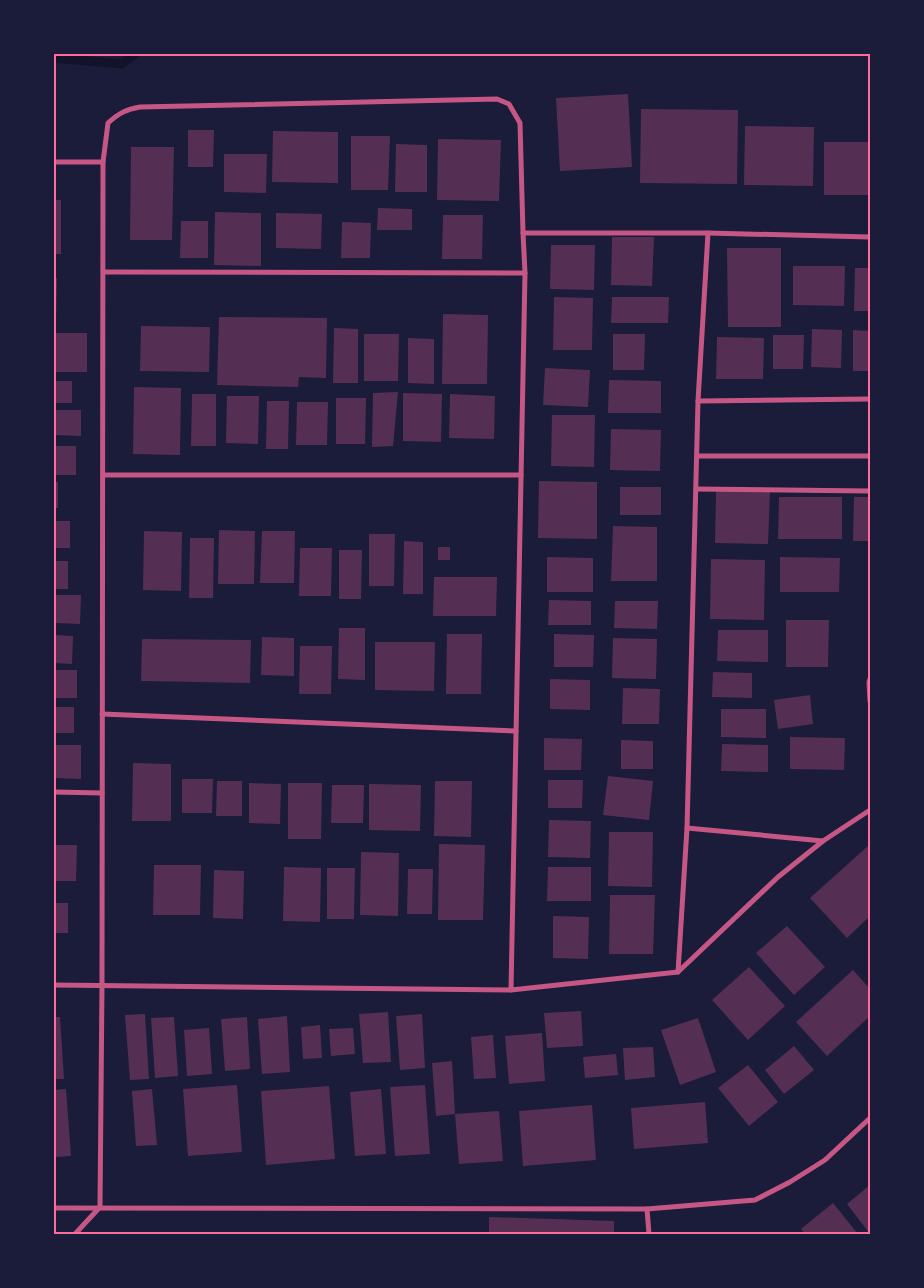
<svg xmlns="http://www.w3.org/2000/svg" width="924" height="1288" font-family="'IBM Plex Serif',serif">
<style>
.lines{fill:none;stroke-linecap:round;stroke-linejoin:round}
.stream{stroke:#12122b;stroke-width:9}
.building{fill:#542f53}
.minor{stroke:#c65784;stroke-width:5}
.neatline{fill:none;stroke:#ff6b9d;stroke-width:2}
</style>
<rect width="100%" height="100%" fill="#1b1b3a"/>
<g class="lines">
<polyline class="stream" points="54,58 122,64 135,54"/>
</g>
<g class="building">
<polygon points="628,94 632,167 560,171 556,98"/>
<polygon points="641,109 738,110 737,184 640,183"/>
<polygon points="745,126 814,127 813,186 744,185"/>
<polygon points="188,130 214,130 213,167 188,167"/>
<polygon points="273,131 338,132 338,183 272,182"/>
<polygon points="351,136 390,136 388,190 351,190"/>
<polygon points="438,139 501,140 499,201 437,200"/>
<rect x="824" y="142" width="46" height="53"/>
<polygon points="396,144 427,145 427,192 395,192"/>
<polygon points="131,147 174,147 172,240 130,240"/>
<polygon points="224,154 267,154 266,193 224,192"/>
<rect x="54" y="200" width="7" height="54"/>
<polygon points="378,208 412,209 412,230 377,230"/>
<polygon points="215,212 261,213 261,266 214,265"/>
<polygon points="276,213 322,214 321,249 276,248"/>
<polygon points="443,215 483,215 482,259 442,259"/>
<polygon points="181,221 208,221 208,258 180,258"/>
<polygon points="342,222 371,223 370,258 341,258"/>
<polygon points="612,237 654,237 652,286 611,285"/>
<polygon points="551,245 595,245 594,290 550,289"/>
<polygon points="727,248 781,248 781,327 728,327"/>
<polygon points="793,266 845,266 844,306 793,305"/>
<polygon points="855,268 870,268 870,311 854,311"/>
<polygon points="54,278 57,278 56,324 54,324"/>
<polygon points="554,297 593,298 592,350 553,350"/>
<polygon points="612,297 669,297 668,323 611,323"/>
<polygon points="443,314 488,315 487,384 442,384"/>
<polygon points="219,317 327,318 326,378 299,377 298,387 217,385"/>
<polygon points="141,326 210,327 209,372 140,371"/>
<polygon points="334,328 358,329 358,383 333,383"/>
<polygon points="812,329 842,330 841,368 811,367"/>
<polygon points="853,330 870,331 870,371 853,371"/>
<rect x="54" y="333" width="33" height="39"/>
<polygon points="364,334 399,334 398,381 364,381"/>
<polygon points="613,334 645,334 644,370 613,370"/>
<polygon points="773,335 804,335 803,369 773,369"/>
<polygon points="717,337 764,338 763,379 716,379"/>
<polygon points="408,338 434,339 434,384 408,383"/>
<polygon points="545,368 590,370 588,407 543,405"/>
<polygon points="609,380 661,381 661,413 608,413"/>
<rect x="54" y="381" width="18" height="22"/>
<polygon points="134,387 181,388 180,455 133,454"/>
<polygon points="398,392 393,446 372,447 373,393"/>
<polygon points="403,393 442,394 441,442 403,441"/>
<polygon points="192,394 216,394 216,446 191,446"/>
<polygon points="450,394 495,396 494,439 449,438"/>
<polygon points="227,396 259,396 258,444 226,443"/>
<polygon points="336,398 366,398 365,444 336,444"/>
<polygon points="267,401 289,401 288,449 266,449"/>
<polygon points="297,402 328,402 327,445 296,445"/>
<polygon points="54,410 81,410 81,436 54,435"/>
<polygon points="552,415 595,415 594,467 551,466"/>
<polygon points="611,429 661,430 660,471 610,470"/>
<rect x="54" y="446" width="22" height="29"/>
<polygon points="539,481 597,482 597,539 538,538"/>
<rect x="54" y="482" width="4" height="26"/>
<rect x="620" y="487" width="41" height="28"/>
<polygon points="716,491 770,492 768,544 715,543"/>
<polygon points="779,497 842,497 842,539 778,539"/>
<polygon points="854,497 870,497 870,541 853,541"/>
<rect x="54" y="521" width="16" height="27"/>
<polygon points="613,526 657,527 657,581 611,581"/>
<polygon points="219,530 255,531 254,584 218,584"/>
<polygon points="144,531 182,532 181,591 143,590"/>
<polygon points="262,531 295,531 294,583 260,583"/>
<polygon points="369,534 395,534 394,586 369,586"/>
<polygon points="190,538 214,538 213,598 189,598"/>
<polygon points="404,541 423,542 423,594 403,594"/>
<rect x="438" y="547" width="12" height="13"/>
<polygon points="300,548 332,548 331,596 299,596"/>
<polygon points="339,550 362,550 361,599 339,599"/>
<polygon points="547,557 593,558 593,592 547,592"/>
<polygon points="780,557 840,558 839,592 780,592"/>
<polygon points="711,559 765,560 764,620 710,619"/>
<rect x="54" y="561" width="14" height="28"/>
<polygon points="434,577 497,577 496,616 433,616"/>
<polygon points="54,595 81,595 80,624 54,623"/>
<polygon points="549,600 591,601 591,625 548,625"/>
<polygon points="615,601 658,601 657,629 614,628"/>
<polygon points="786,620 829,620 828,667 786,667"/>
<polygon points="339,628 365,628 365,680 338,679"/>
<polygon points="718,630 768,630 768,662 717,661"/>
<polygon points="447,634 482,634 481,694 446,694"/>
<polygon points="554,634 594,635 593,667 554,667"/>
<polygon points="54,635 73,636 72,664 54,663"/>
<polygon points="262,637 294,638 294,676 261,675"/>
<polygon points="613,638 657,639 656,679 612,678"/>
<polygon points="142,639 251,640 250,683 141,681"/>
<polygon points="375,642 435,642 434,691 375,690"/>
<polygon points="300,646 332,646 331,694 299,694"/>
<rect x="54" y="670" width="23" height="28"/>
<polygon points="713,672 752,673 752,698 712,697"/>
<polygon points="550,679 590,680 590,710 550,709"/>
<polygon points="623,688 660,689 659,724 622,724"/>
<polygon points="810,695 813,724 778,729 774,700"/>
<rect x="54" y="707" width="20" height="26"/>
<polygon points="721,709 766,709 766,738 721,737"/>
<polygon points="790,737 845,738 844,770 790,769"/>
<polygon points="544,738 582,739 581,770 544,770"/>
<polygon points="621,740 653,741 653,769 621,769"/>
<polygon points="722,744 768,745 768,772 721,771"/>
<polygon points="54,745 81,745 81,779 54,778"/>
<polygon points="133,763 171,764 171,821 132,821"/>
<polygon points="608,776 653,781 649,820 603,815"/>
<polygon points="182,779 213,779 212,813 182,813"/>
<polygon points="548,780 583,780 582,808 548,808"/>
<polygon points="217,781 242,781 242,816 216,816"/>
<polygon points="435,781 472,781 471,837 434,836"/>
<polygon points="249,783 281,784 280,824 249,823"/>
<polygon points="288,783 322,783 321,839 288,839"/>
<polygon points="369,784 421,785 420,831 369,830"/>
<polygon points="332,785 364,785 363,823 331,823"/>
<polygon points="549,820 591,821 590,858 548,857"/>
<polygon points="609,832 653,832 652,887 608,886"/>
<polygon points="439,844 485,845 483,920 438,920"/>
<polygon points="54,845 77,845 76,881 54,881"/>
<polygon points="868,846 870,849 870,916 847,938 810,898"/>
<polygon points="361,852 399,853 398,916 360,915"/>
<polygon points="154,865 201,865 200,915 153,915"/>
<polygon points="284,867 321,868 320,922 283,921"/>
<polygon points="548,867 591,867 591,901 547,901"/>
<polygon points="327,868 355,868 354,919 327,919"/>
<polygon points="408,869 433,869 432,914 407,914"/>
<polygon points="214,870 244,871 243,919 213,918"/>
<polygon points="610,895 655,895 653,954 609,954"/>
<rect x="54" y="903" width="14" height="30"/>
<polygon points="553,916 589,917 588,959 553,958"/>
<polygon points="787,926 825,967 794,995 756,953"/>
<polygon points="749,967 785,1006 748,1040 712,1000"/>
<polygon points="853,970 870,989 870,1016 827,1056 796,1022"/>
<polygon points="581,1011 583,1046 547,1048 544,1013"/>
<polygon points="388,1012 391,1062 363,1063 359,1014"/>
<polygon points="145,1014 149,1079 130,1080 125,1015"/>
<polygon points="422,1014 425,1068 400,1070 396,1016"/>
<polygon points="287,1016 290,1072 262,1074 258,1019"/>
<polygon points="54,1017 60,1017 64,1079 54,1079"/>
<polygon points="174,1017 178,1076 155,1078 151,1018"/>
<polygon points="247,1017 250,1069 225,1071 221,1019"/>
<polygon points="698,1018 716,1072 680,1085 661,1030"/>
<polygon points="320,1025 322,1058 303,1059 301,1027"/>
<polygon points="209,1028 212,1074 187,1076 184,1030"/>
<polygon points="353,1028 355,1054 331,1056 329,1029"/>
<polygon points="542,1033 545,1081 509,1084 505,1036"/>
<polygon points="493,1035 496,1078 474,1079 471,1037"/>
<polygon points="794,1046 814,1070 784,1094 765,1070"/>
<polygon points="653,1047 655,1077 625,1080 623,1048"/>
<polygon points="616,1054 618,1075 585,1078 583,1057"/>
<polygon points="452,1061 455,1114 499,1111 503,1161 459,1164 455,1114 436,1116 432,1063"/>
<polygon points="748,1065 778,1102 749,1126 718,1088"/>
<polygon points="237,1085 242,1152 188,1156 183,1089"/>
<polygon points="425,1085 430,1154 395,1156 390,1087"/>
<polygon points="329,1086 335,1159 266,1165 261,1091"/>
<polygon points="66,1089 71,1156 54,1157 54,1090"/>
<polygon points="152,1089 157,1145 136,1146 132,1091"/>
<polygon points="381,1089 386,1154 355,1156 350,1092"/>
<polygon points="705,1102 708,1143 634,1149 631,1108"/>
<polygon points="592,1105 596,1160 523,1166 519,1111"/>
<polygon points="870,1185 870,1234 847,1204"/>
<polygon points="833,1203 858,1234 805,1234 801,1229"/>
<polygon points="489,1217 614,1221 614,1234 489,1234"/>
</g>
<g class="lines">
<g class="minor">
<path d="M54,162H103L108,123C118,114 126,109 140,107L497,99L509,104L520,123L523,233H708L870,237"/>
<polyline points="103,272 525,273"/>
<polyline points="698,401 870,399"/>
<polyline points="697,456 870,456"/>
<polyline points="103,475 521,475"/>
<polyline points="696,489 870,491"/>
<polyline points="870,679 869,682 870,701"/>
<polyline points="102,714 516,731"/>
<polyline points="54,792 102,793"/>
<polyline points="687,828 823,841"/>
<polyline points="678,972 687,828 698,401 708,233"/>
<polyline points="54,985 511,990 678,972 778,877 823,841 870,810"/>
<polyline points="511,990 525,273 523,233"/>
<polyline points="54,1208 647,1209 755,1200 790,1182 825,1160 870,1118"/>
<polyline points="647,1209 649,1234"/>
<polyline points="75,1234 100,1207 102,985 103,162"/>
</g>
</g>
<rect width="924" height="1288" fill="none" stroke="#1b1b3a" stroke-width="110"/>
<rect x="55" y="55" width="814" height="1178" class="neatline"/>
</svg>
